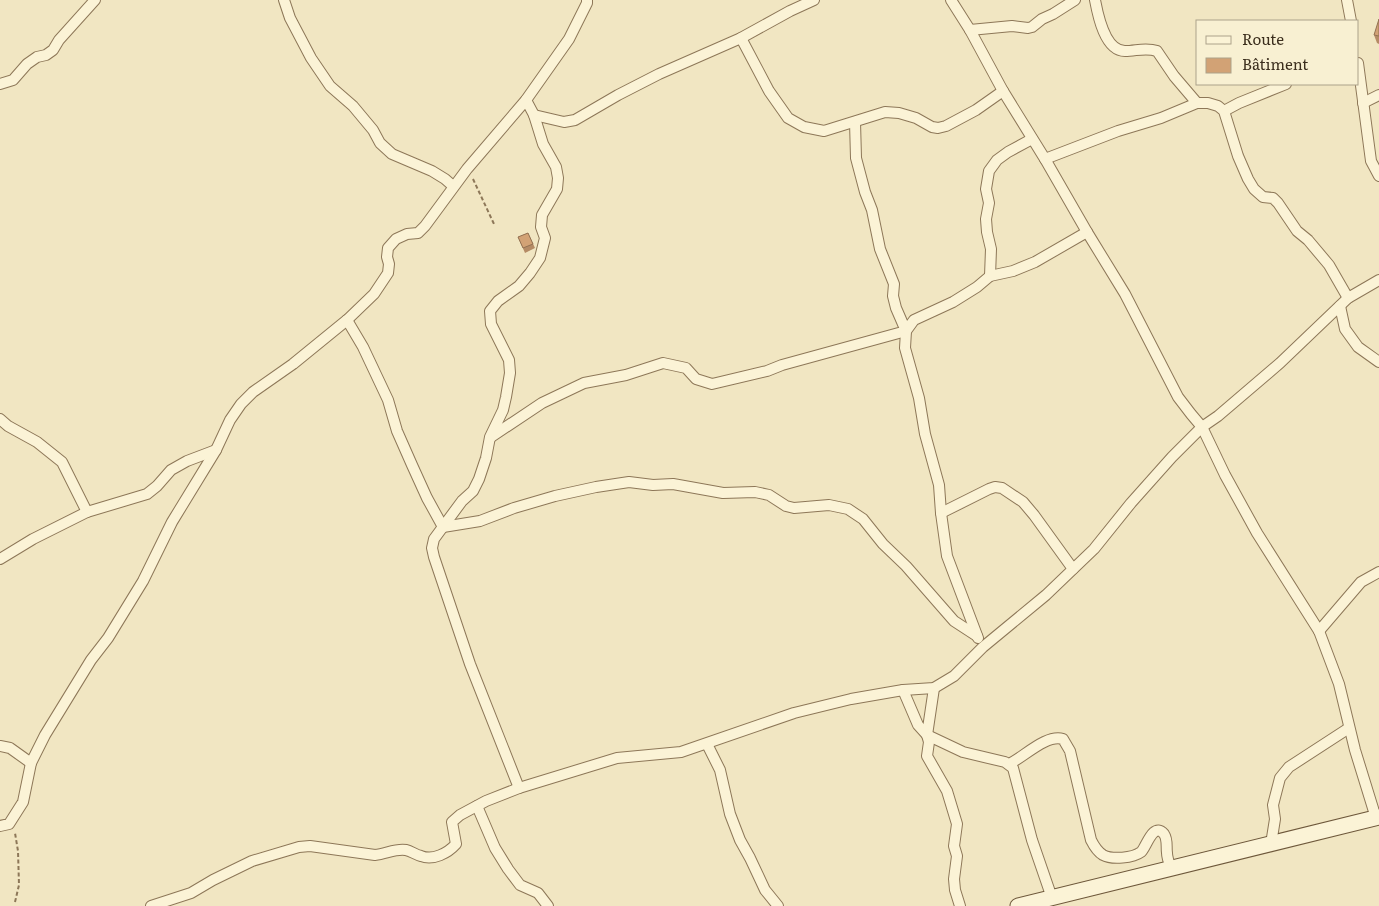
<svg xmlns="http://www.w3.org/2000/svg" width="1379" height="906" font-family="Literata,serif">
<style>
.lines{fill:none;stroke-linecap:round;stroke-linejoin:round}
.street-casing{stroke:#8d7758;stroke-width:12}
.secondary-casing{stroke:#6e583b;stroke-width:17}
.path{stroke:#8d7758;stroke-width:2;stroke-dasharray:4 2.5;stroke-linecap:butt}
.street{stroke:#fbf3d6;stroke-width:10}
.secondary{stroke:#fbf3d6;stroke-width:15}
.wall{fill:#b58b65}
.building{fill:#d2a275;stroke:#937152}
</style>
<rect width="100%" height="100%" fill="#f1e6c2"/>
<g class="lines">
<defs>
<g id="street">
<polyline points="284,0 290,18 311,58 330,86 353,106 373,130 380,143 392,154 432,171 445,179 453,186"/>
<polyline points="951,0 970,30 1003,91 1045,159 1087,232 1125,294 1178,397 1191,414 1202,427 1225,475 1257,533 1319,631 1339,684 1355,750 1376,818"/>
<path d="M1095,0C1098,16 1105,51 1125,51C1136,51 1146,47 1157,51L1174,76L1197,103"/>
<polyline points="1347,0 1351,21"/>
<polyline points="970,30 1012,26 1028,28 1032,27 1042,19 1053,14 1075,0"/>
<polyline points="741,38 769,91 788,118 804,127 824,131 885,112 899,113 916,118 932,127 938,128 946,126 976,110 1003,91"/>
<polyline points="1358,63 1371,161 1379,176"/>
<polyline points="0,84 13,80 27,64 37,57 46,55 53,50 59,40 95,0"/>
<polyline points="1363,103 1379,95"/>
<polyline points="1224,111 1239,103 1286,84"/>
<polyline points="534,115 564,122 575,120 618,95 659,74 741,38 790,11 814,0"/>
<polyline points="1045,159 1118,131 1161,118 1197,103 1208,103 1218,106 1224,111 1238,156 1248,179 1254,189 1263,197 1273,198 1278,203 1297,231 1308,240 1329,265 1348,298"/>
<polyline points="990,276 991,249 987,232 986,219 989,203 986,189 989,171 997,160 1008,152 1032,139"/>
<polyline points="1340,306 1345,329 1358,347 1379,362"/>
<polyline points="347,320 363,347 388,400 397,431 412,465 427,498 443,527 480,521 514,508 555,496 596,487 629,482 653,485 673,484 723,493 755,492 769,495 786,506 794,508 829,505 848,509 863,519 883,544 906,566 954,621 977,636"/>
<polyline points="0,419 8,426 37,442 62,462 87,512"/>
<polyline points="491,437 542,403 584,383 626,375 663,363 686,368 696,379 712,384 767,371 782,365 906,331 896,308 893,296 894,284 880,249 872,210 865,192 856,158 855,122"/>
<polyline points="941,513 989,489 995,487 1002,488 1023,502 1034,515 1073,569"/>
<polyline points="0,559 33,539 87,512 147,494 157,486 171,470 187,461 216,450"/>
<polyline points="1319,631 1361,582 1379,572"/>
<polyline points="978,638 947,556 941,513 939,485 925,434 919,398 905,348 906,331 914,320 953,302 977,287 990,276 1013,271 1035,262 1087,232"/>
<polyline points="934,688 927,735 929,742 927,756 947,791 957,824 954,846 957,856 954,879 955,890 960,906"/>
<polyline points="903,690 918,725 927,735 963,752 1005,762 1013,768 1032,840 1052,898"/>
<polyline points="707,744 720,770 730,814 740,840 750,858 765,890 778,906"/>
<polyline points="0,746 10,748 31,763"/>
<path d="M1009,764C1024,757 1046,734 1063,739L1070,751L1091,840C1094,846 1098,852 1103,855C1112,860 1133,858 1141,852C1146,848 1153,821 1164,834C1168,840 1166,846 1167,853C1167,858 1169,863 1171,868"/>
<polyline points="519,788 470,664 434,557 432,548 434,539 462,501 473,491 479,479 486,458 490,437 503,410 506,397 510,373 509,360 491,324 490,311 498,301 519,286 530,273 540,258 545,238 541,227 542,215 557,189 558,178 556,167 543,144 534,115 526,100"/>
<polyline points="477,806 495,848 508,869 520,885 538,893 548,906"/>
<polyline points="0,826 9,824 23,802 31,763 45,735 91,660 108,638 143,581 172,522 216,450 230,420 241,404 253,392 293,364 347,320 374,294 388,273 389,264 387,257 388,248 396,239 407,234 418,233 425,226 467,169 526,100 569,39 587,3 587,0"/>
<polyline points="1271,844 1275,819 1273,805 1280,778 1289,767 1349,728"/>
<path d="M151,906L191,893L213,880L252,861L299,847L310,846L375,855C386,854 396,848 406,850C411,851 416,855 421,856C433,861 448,853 456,844L452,822L460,815L486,801L519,788L617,758L681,752L794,713L851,699L903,690L934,688L954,676L983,647L1046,595L1094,549L1131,503L1172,457L1202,427L1218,416L1280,363L1348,298L1379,280"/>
</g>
<polyline id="secondary" points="1018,906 1379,817"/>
</defs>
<use href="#street" class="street-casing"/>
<use href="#secondary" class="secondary-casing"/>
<g class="path">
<polyline points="473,179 494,224"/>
<polyline points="15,902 19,885 18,851 15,833"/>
</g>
<use href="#street" class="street"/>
<use href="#secondary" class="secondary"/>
</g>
<g class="wall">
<polygon points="1374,35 1379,36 1379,44 1377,43"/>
<polygon points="528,233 535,248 525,253 518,237"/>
</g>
<g class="building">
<polygon points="1379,19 1379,36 1374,35"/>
<polygon points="528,233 533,244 523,248 518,237"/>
</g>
<rect x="1196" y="20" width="162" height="65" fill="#f8f0d2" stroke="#aca28a"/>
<rect x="1206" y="36" width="25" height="8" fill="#fbf3d6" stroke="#aca28a"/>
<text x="1242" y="45" font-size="15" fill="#3b2e1d">Route</text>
<rect x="1206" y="58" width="25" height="15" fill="#d2a275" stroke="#aca28a"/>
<text x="1242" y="70" font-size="15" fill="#3b2e1d">Bâtiment</text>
</svg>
